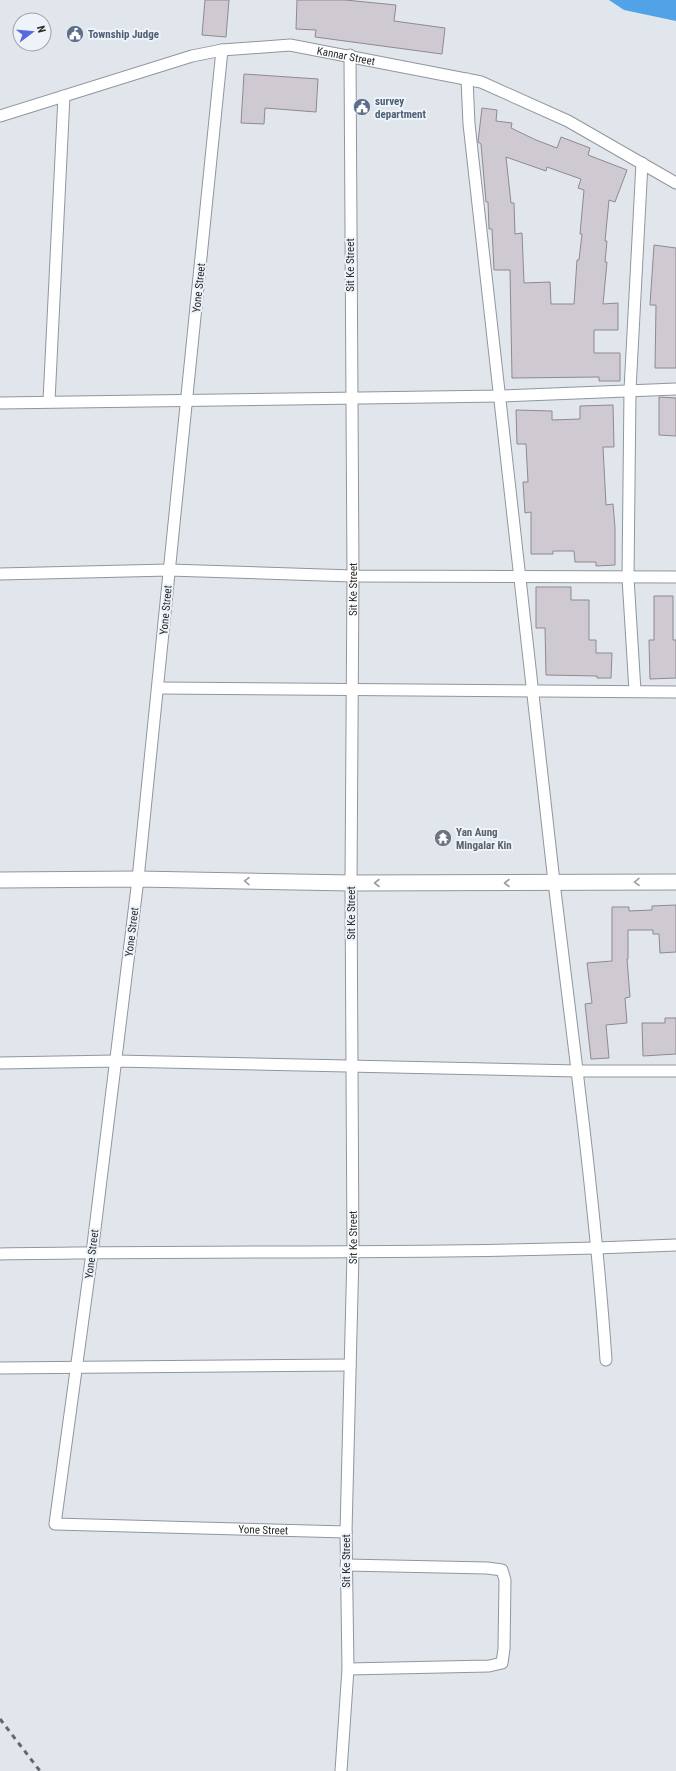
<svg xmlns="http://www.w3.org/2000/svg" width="676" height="1771" font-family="'Roboto Condensed',sans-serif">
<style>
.water{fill:#52a2e7}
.building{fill:#cfcad1;stroke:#8e8a90;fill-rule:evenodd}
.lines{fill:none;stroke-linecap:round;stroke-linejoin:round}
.street-casing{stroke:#91969c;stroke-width:13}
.secondary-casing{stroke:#91969c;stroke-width:17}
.street{stroke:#fff;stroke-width:11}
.secondary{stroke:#fff;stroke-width:15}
.rail{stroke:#63666a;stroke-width:3;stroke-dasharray:5 5;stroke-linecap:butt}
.oneway{stroke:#9e9fa0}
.labels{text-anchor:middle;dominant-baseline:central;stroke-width:4;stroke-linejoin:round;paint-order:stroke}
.service-label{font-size:11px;font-weight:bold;fill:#4e5e75;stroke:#edf3f9;text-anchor:start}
.street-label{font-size:11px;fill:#282a2c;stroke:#edf3f9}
.worship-label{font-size:11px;font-weight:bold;fill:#5b616d;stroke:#edf3f9;text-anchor:start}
</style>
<rect width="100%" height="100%" fill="#e0e6ec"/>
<polygon class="water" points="609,0 676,0 676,21 624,10"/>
<g class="building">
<polygon points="205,0 229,0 226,37 202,35"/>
<polygon points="297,0 345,0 396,5 394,21 445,28 442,54 315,37 316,30 296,29"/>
<polygon points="244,74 318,79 316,112 265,108 264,124 241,123"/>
<path d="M482,108L497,110L496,121L512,123L511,128L536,140L557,148L561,137L590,148L588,155L627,170L615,202L609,200L605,241H607L605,262H607L603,304L618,303V330H594V353H620V381H599V377L512,378L510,270H494L492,229H489L488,202H486L481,144L478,142ZM506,157L546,171L547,167L581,179L578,188L584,190L580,234H582L579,260H577L574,304H551L550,282L524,283L522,233L515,234L514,203H511Z"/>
<polygon points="654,245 676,248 676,368 655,368 656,305 650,305"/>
<polygon points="659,397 676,398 676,436 659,435"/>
<polygon points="613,405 614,447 603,447 606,505 613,504 615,528 615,565 596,566 596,562 575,562 574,551 553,551 553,554 531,554 531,512 525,513 523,482 528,482 526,444 517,444 516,410 552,411 552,420 580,419 580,406"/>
<polygon points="536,587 571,587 571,600 589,600 589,640 596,640 596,653 612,653 611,678 597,678 597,676 546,675 545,628 536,628"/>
<polygon points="654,596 673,596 673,640 676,640 676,678 650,679 649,640 654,640"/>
<polygon points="676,905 676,952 660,953 659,934 653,934 653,930 628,930 628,959 627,959 630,997 625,998 627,1023 606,1025 609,1058 591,1059 585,1004 592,1003 587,963 612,961 612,907 629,907 629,911 652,910 652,906"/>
<polygon points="665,1018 676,1018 676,1054 643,1056 642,1023 665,1023"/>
</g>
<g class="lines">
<defs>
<g id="street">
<path id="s1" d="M222,50L138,879L92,1253L55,1524L346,1532"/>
<path d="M467,79L469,124C499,376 524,629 554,882C573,1041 595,1200 606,1360"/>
<path id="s2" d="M0,116L192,56L222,50L290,45L481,82L568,121L676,183"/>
<polyline points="49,401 64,96"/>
<polyline points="0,403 501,396 676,389"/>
<polyline points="0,574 169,570 353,576 676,577"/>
<polyline points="159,688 676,692"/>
<polyline points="635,691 628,578 630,390 642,163"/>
<polyline points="0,1063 116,1061 578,1071 676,1071"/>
<path d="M0,1254C225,1250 451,1255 676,1245"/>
<polyline points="0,1368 350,1365"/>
<polyline points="346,1565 487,1568 502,1570 505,1580 504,1649 502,1663 489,1666 348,1669"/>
<path id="s3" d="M341,1771L348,1669L346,1532L353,1253L351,883L353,576L350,55"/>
</g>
<polyline id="secondary" points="0,880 138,879 351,883 676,882"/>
</defs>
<use href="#street" class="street-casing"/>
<use href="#secondary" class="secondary-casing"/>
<use href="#street" class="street"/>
<use href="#secondary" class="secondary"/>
<polyline class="rail" points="0,1719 40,1771"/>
</g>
<defs><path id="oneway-chevron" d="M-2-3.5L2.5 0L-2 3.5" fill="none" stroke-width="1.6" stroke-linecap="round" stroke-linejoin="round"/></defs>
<g class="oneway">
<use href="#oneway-chevron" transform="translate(247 881) rotate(-179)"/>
<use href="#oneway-chevron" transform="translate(637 882) rotate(179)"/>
<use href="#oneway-chevron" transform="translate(377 883) rotate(180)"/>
<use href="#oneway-chevron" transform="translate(507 883) rotate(180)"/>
</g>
<defs>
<symbol id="civic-disc" viewBox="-11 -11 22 22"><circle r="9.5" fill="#5c6f8a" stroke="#edf3f9"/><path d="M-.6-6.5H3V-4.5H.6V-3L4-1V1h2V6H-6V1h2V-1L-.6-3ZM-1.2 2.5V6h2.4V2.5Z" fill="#fff"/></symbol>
<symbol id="temple-disc" viewBox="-11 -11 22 22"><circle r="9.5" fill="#6b7280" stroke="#edf3f9"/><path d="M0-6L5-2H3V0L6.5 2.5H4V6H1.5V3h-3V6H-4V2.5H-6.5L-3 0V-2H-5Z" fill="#fff"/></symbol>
</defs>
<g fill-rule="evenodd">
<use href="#civic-disc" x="65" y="24" width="20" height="20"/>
<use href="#civic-disc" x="352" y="97" width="20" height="20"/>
<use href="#temple-disc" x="433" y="828" width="20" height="20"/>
</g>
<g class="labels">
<g class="service-label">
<text x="88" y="34">Township Judge</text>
<text x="375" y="101">survey<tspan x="375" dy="13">department</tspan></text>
</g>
<g class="street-label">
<text stroke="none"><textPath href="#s2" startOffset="357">Kannar Street</textPath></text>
<text transform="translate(350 265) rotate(-90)">Sit Ke Street</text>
<text transform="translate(199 288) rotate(-84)">Yone Street</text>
<text stroke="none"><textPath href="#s3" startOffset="1182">Sit Ke Street</textPath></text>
<text transform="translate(166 610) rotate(-85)">Yone Street</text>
<text transform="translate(351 913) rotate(-90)">Sit Ke Street</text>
<text transform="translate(132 932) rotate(-83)">Yone Street</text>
<text stroke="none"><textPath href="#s3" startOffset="534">Sit Ke Street</textPath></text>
<text transform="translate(92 1254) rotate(-83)">Yone Street</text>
<text stroke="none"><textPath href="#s1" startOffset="1692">Yone Street</textPath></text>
<text transform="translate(346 1561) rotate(-90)">Sit Ke Street</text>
</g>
<g class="worship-label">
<text x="456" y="832">Yan Aung<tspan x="456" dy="13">Mingalar Kin</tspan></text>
</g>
</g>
<g transform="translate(32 32) rotate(74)"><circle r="19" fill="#edf3f9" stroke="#9ea3a7"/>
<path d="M0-3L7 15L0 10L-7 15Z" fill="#5968df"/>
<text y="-6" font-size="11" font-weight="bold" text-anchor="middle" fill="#282a2c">N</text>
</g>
</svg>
